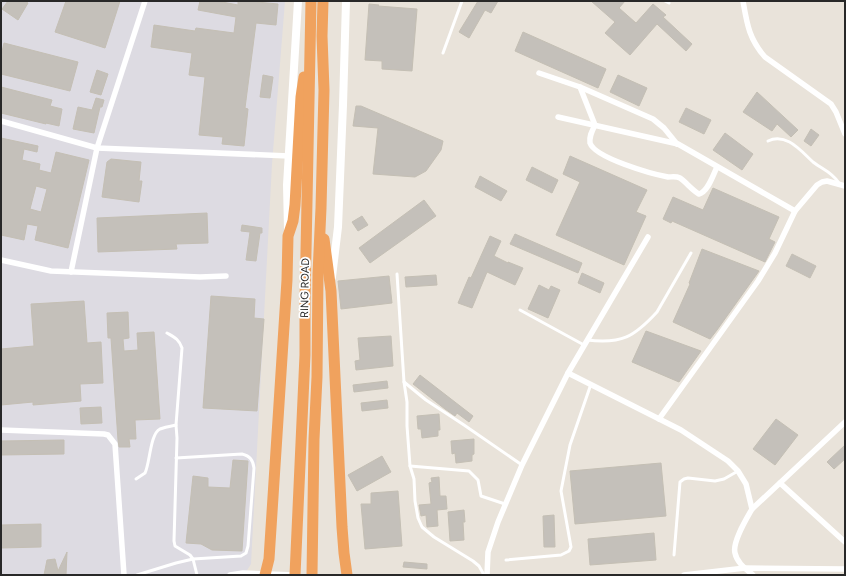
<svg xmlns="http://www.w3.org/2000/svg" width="846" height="576" font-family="Figtree,sans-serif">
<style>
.industrial{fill:#dddbe2}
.building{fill:#c4c0ba;stroke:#c4bfb4;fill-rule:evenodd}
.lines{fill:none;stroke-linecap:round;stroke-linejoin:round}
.lane{stroke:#fff;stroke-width:3}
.street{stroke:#fff;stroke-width:5.5}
.secondary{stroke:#fff;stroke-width:8}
.highway{stroke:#f0a25e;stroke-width:11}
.labels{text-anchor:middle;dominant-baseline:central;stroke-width:3.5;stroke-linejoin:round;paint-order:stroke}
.street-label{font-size:11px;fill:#282828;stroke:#fff}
</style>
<rect width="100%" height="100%" fill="#e9e3da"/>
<polygon class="industrial" points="1,1 285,1 272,164 251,564 244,575 1,575"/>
<g class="building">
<polygon points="8,1 25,1 28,3 18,20 2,9"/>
<polygon points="66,1 120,1 105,48 55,32"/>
<polygon points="200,1 217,1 238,5 238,1 258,1 257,2 278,4 276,25 256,23 245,108 248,109 244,146 222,144 223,137 199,135 205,77 189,75 192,53 151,47 154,25 195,31 196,28 234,33 236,17 198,10"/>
<polygon points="478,1 498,1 491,13 485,10 469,38 459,32"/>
<polygon points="591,1 625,1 619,8 636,23 653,4 666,15 663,17 692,44 686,51 657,24 630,55 605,33 615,22"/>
<polygon points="369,4 379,5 378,6 417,9 412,71 382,69 382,61 365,60"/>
<polygon points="523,32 606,69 598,88 515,51"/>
<polygon points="4,43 78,62 70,91 1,74 1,56"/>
<polygon points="97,70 108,74 101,95 90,92"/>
<polygon points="263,75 273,77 270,98 260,97"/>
<polygon points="618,75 647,88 639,106 610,92"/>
<polygon points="1,87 52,100 50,106 62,109 59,126 46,123 46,124 1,113"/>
<polygon points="757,92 798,130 791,137 777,124 772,131 743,112"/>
<polygon points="96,98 104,100 102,107 100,107 94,133 73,129 78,107 92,110"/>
<polygon points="356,106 361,106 443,141 441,150 426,171 415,177 373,174 378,128 353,126"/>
<polygon points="686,108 711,120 704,134 679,122"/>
<polygon points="811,129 819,135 811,146 804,141"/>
<polygon points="725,133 753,154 742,170 713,150"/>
<path d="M1,138L38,146L37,152L24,149L22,160L40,164L39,170L51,173L56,152L89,160L68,248L35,240L38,226L27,224L24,240L1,235ZM36,186L47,189L41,212L30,209Z"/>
<polygon points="570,156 647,190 636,212 646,216 624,265 556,235 580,182 563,174"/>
<polygon points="111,159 141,162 139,181 142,181 139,202 102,197 107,162"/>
<polygon points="532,167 558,180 552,193 526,180"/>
<polygon points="480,176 507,191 501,201 475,187"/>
<polygon points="713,188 779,217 769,239 775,242 765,262 672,221 671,223 663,219 673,197 703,210"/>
<polygon points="424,200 436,216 370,263 359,248"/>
<polygon points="207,213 208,243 176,244 177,249 98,252 97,218"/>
<polygon points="362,216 368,225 358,231 352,222"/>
<polygon points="242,225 262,228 262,233 260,233 256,261 246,260 250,232 241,231"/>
<polygon points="515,234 582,263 578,273 510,244"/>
<polygon points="490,236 501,241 494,256 508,263 508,262 523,268 515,285 487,272 472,308 458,303 469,277 471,278"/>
<polygon points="702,249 759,271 717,330 710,339 673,322 690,284 689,283"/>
<polygon points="792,254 816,266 810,278 786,266"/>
<polygon points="582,273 604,283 600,293 578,283"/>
<polygon points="436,275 437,285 406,287 405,277"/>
<polygon points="389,276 392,303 341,309 338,281"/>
<polygon points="539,285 549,290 551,286 560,290 548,318 528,309"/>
<polygon points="211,296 255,299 254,318 264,319 257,411 203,408"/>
<polygon points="84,301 87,343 101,342 103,383 80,384 81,401 33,405 33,402 1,405 1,349 34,346 31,304"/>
<polygon points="128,312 129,338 123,339 124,351 138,350 137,333 154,332 160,419 135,420 136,439 129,439 130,447 119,447 118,440 111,338 108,338 107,313"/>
<polygon points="646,331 701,351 679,382 632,362"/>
<polygon points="391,336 393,366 356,370 355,361 360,360 358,338"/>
<polygon points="420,375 473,416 469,422 457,413 455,416 445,409 413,384"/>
<polygon points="387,381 388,388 354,392 353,385"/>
<polygon points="387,400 388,408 362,411 361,403"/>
<polygon points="101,407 102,423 81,424 80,408"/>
<polygon points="439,414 440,430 438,430 438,436 422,438 421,429 418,429 417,416"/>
<polygon points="776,419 798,435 775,465 753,449"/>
<polygon points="474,439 474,454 472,455 472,461 456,463 455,453 452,454 451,441"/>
<polygon points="64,440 64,454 1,455 1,441"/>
<polygon points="845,445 845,459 834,469 827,462"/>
<polygon points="382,456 391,472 357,491 348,475"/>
<polygon points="233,460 248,461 242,551 212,550 201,544 186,543 193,476 208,478 208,487 230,488"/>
<polygon points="661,463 666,516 575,524 570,471"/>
<polygon points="439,477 440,496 446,496 447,509 437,510 438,526 427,527 426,515 421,516 419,505 431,504 429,483 432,482 431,478"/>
<polygon points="398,491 402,546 365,549 361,504 371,504 371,493"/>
<polygon points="464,510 465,522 463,522 464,540 450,541 448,512"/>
<polygon points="554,515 555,547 544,547 543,516"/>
<polygon points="41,524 41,547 1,548 1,525"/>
<polygon points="654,533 656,560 590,565 588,539"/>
<polygon points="67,552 66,575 44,575 47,560 55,559 58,571"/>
<polygon points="404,562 427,564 427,569 403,567"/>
</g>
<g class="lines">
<g class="lane">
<polyline points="665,1 669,3"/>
<polyline points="443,53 462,1"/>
<path d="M768,141C786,132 801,151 813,162C823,170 831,171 839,183"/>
<polyline points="397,274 404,382 407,402 407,426 410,466 414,479 415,501 418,518 422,527 434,537 473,561 479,566 484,575"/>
<polyline points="520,310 584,345"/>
<path d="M167,333C174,337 179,339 182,348L176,425L177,438L174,541L175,546L190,555L193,559L197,575"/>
<path d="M587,340C622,344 634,337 657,312L691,253"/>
<polyline points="404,382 426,400 464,425 522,465"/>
<polyline points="410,466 469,471 478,480 481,496 505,504"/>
<path d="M136,479L145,473C150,463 150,434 160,429C165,427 171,426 176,425"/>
<polyline points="674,555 680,482 684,479 688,478 715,481 724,479 738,471"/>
<polyline points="506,560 561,555 569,551 571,547 561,491 570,445 591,384"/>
<path d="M137,575L176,563L193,559L241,556L246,553L248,546L254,468C253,460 250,456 242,454L176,458"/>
</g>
<g class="street">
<path d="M743,1C747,24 749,39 765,57L831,104L836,112L845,134"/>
<polyline points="539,73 580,87 653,119 664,128 677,144"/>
<path d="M580,87L595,125C592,131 589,136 590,143C595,158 652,174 668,177C672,177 676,176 680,178C687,183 692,190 699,194C708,192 713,175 717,167"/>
<polyline points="558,117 678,144 795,211"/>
<polyline points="1,121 97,148 289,156"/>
<polyline points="1,260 51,271 200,277 226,276"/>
<polyline points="71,272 97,148 145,1"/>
<polyline points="568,373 681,430 728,461 738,471 746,484 752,509"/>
<polyline points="659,419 758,281 775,253 795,211 817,185 822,182 827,181 845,186"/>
<polyline points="1,430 104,434 108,435 115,444 124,575"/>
<polyline points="780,483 845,542"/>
<polyline points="230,575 243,573 295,575"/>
<polyline points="487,575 488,552 498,522 522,465 568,373 648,237"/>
<polyline points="684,575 745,568 845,569"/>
<path d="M753,575C746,569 737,563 735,553C732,542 747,518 752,509L845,422"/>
</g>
<g class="secondary">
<polyline points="288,230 287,185 298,1"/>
<polyline points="332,277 338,227 343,105 346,1"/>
</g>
<g class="highway">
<polyline points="324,239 331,291 342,527 344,553 347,575"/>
<polyline points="265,575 269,559 287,280 288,236 293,221 295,205 301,97 304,77"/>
<polyline points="295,575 305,355 305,302 311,1"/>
<polyline points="312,575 314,439 317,377 318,274 321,208 324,90 322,36 323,1"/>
</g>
</g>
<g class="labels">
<g class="street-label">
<text transform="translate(305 288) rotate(-89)">RING ROAD</text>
</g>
</g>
<rect width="846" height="576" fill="none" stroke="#282828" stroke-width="4"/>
</svg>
